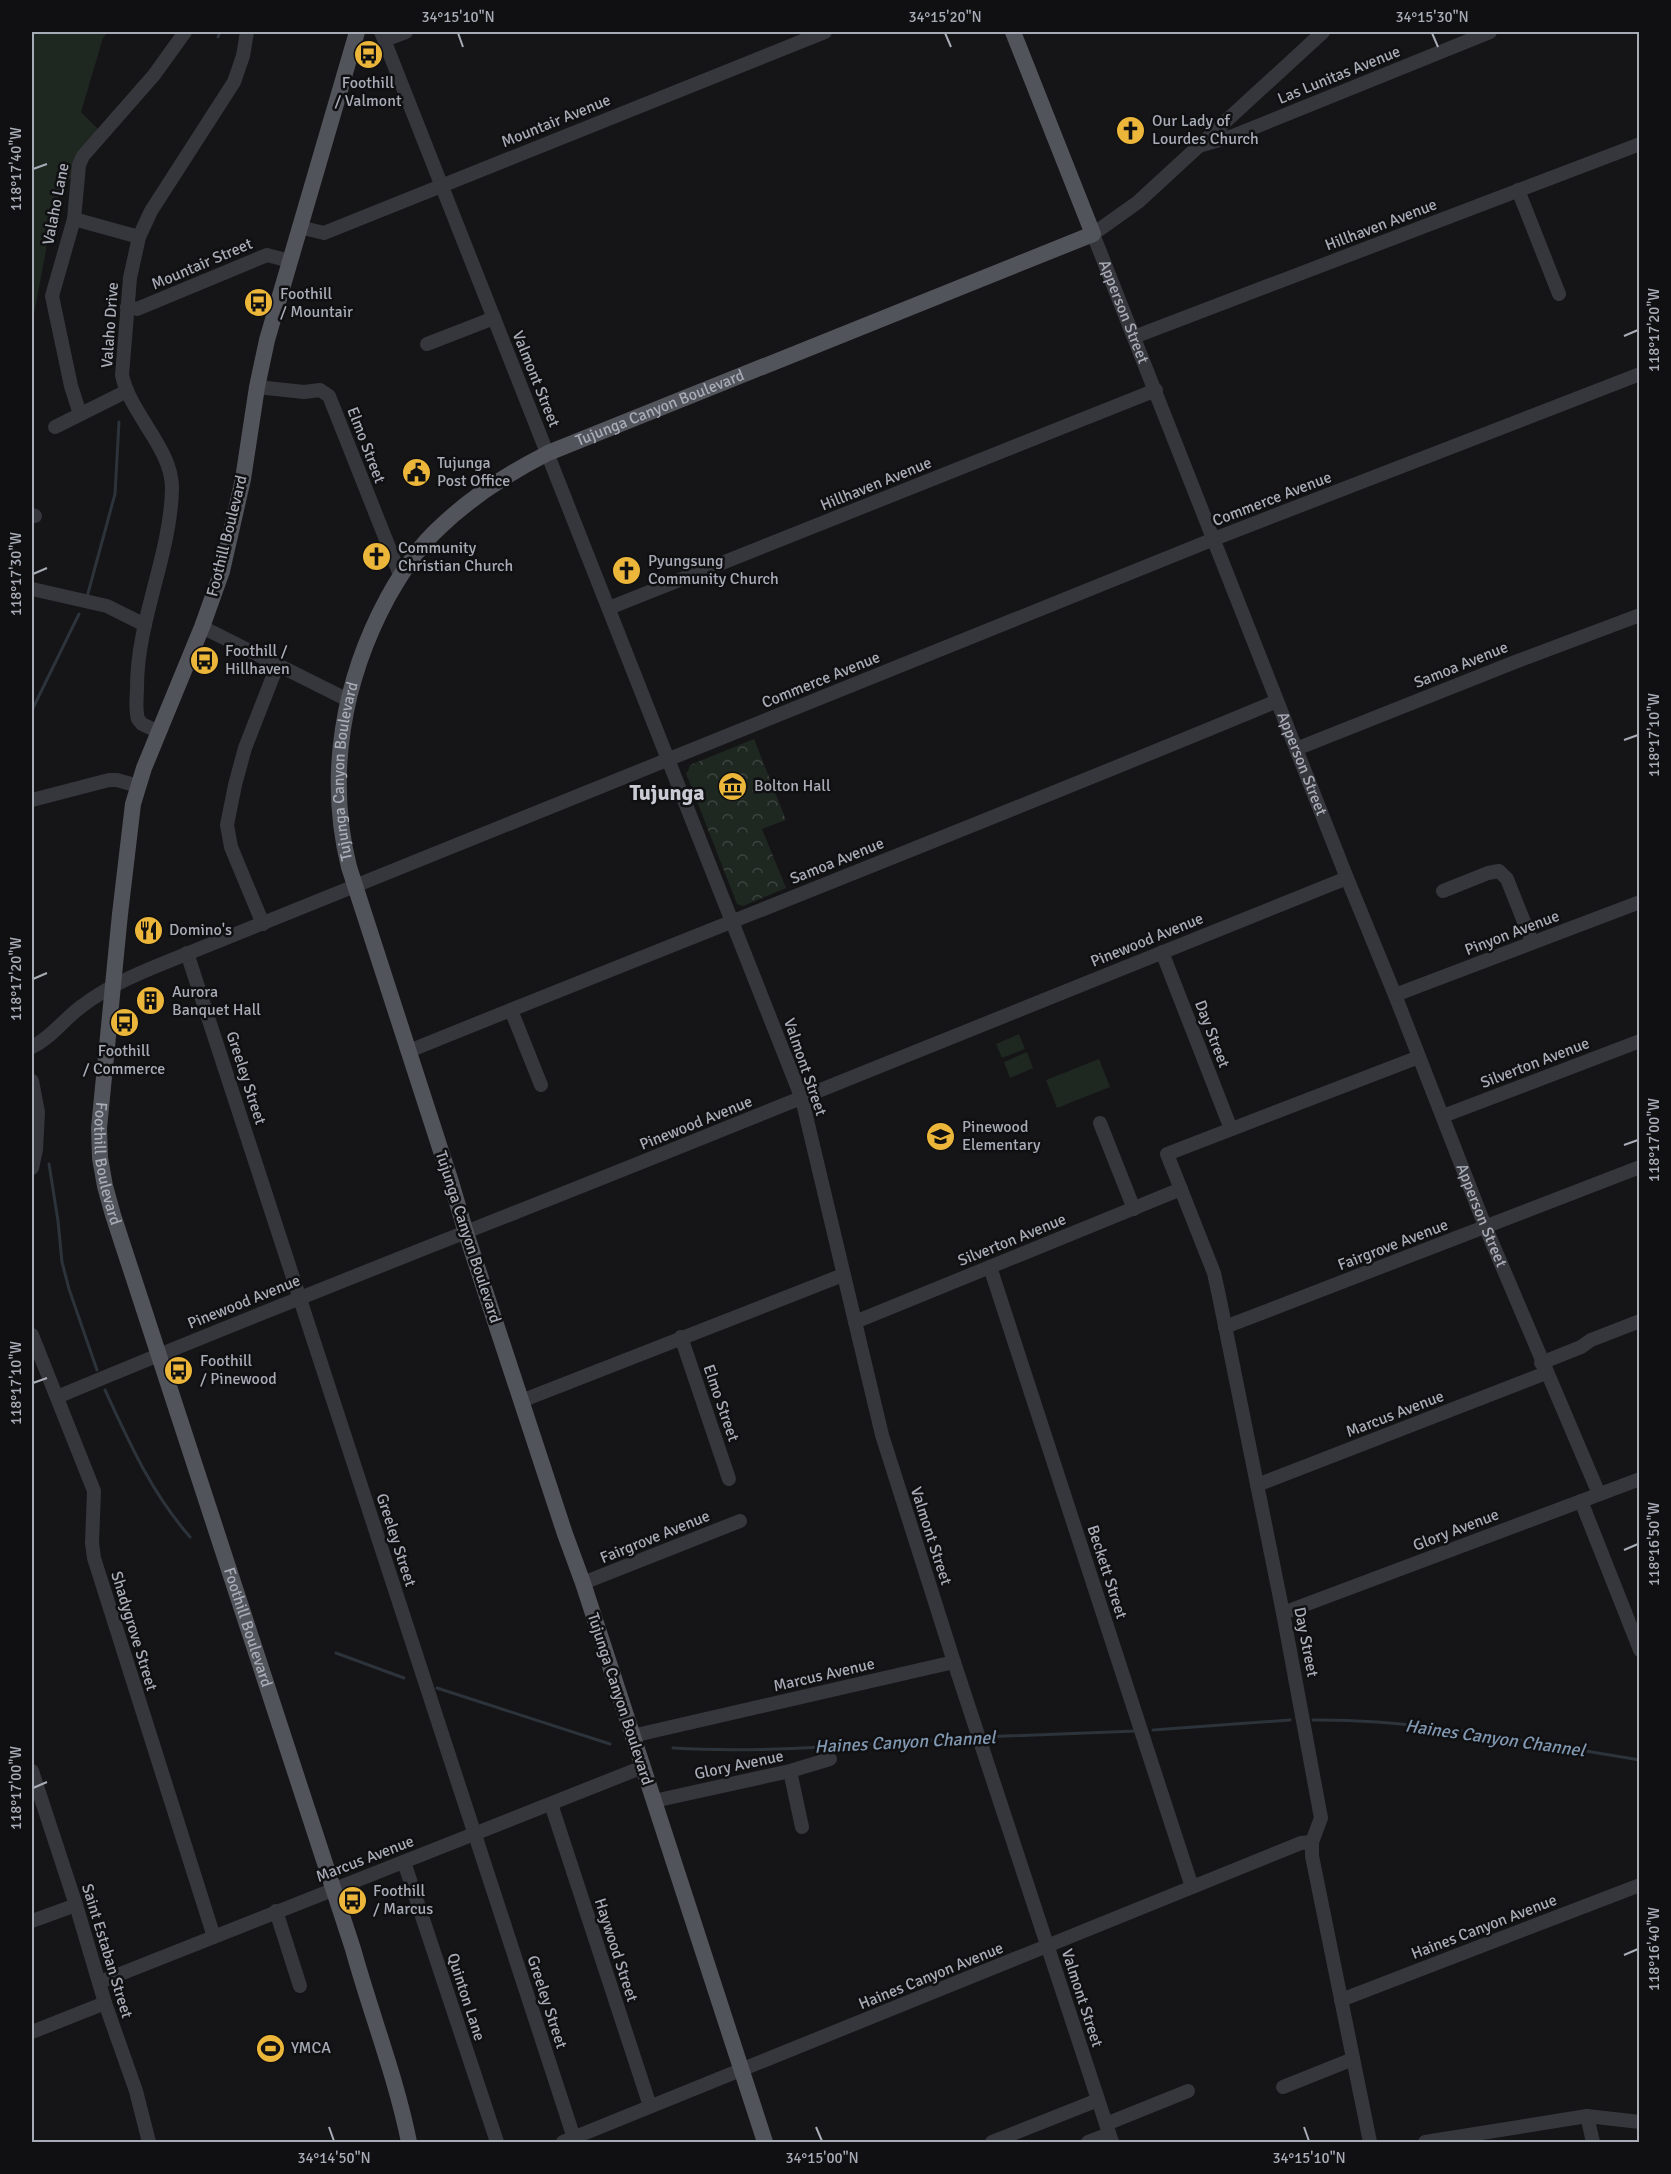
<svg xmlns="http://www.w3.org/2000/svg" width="1671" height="2174" font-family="Signika,sans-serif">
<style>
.green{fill:#1f2721}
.park{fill:url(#park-crowns)}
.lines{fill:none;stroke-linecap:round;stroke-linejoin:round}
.stream{stroke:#2c333a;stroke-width:3}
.minor{stroke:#36373c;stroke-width:14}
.major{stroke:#52545b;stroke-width:16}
.ticks{fill:none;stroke:#a8acb7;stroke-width:2}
.labels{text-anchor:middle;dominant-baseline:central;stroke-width:5;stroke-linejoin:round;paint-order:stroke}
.street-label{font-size:16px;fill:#a8acb7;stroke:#101012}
.poi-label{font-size:16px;fill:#a8acb7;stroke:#101012;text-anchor:start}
.water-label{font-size:18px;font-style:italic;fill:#8098b1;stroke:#101012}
.district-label{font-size:22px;font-weight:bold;fill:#c8cbd3;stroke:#101012}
.neatline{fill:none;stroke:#a8acb7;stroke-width:2}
.ticks-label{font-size:15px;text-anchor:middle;fill:#a8acb7}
</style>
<defs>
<pattern id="park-crowns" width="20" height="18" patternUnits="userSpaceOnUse" patternTransform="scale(1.5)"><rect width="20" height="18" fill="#1f2721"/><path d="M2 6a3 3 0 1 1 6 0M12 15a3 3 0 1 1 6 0" fill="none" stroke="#3d443f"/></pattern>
</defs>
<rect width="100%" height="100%" fill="#151517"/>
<g class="green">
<polygon points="32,32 108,32 103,38 81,112 100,131 55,202 32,325"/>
<polygon points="1019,1034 1025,1049 1002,1058 996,1044"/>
<polygon points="1027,1052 1033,1068 1010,1078 1004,1062"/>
<polygon points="1099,1059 1110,1087 1057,1108 1046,1080"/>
</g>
<polygon class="park" points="754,739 786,820 762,829 786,888 743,906 737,904 686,773 688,771 690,765"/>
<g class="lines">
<g class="stream">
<polyline points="218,37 220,32"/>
<polyline points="87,597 115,494 119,422"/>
<polyline points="32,710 79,614"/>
<polyline points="49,1164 58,1221 62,1262 69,1289 97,1370"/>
<path d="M105,1390C130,1444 151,1492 190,1537"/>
<polyline points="336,1653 404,1678"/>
<polyline points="437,1688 610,1744"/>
<path d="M1313,1720C1423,1719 1531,1743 1640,1760"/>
<polyline points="1153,1730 1290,1720"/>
<polyline points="982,1737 1136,1731"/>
<path d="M673,1748C772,1754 877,1743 975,1737"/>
</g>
<g class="minor">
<polyline points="381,32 802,1099 882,1435 954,1662 1112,2142"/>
<path id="s1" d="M1323,32L1138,202L1093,234L1347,878L1395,995L1485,1226L1599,1494"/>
<polyline points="385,40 406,32"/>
<polyline points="1202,145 1233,136 1490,32"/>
<polyline points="1518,190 1559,294"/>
<polyline points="74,219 139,237"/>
<polyline points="299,227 324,233 825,32"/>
<polyline points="127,307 137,309 267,255 290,261"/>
<polyline points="1134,337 1640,144"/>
<polyline points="427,344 494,318"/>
<polyline points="257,387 304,392 320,390 329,396 400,575"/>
<polyline points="80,414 71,386 52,296 74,219 79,165 83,156 154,75 185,32"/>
<polyline points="55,427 127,391"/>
<polyline points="32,515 35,516"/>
<polyline points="32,589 107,606 145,625"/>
<polyline points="609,608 1156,390"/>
<polyline points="202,627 348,700"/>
<path d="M159,732L142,724L138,719C135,709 137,697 137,687C137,620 171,554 172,488C172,448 130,414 122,375L130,278L139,237L151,211L234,82L243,56L247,32"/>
<polyline points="1296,749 1515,662 1640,615"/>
<polyline points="32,800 109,780 117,780 138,786"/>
<polyline points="1443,891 1488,873 1499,871 1507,879 1532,942"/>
<polyline points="263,924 231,847 227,825 235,785 245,748 277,666"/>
<polyline points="1162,952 1231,1129"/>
<polyline points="187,953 574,2138"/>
<polyline points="1395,995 1640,902"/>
<polyline points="511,1010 541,1085"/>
<path d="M32,1047C51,1038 65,1018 82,1006C108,986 139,973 169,961L1214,539L1640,374"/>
<path d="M409,1051C698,934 989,821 1277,701"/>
<polyline points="32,1081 38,1112 36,1150 32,1168"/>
<polyline points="1443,1116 1640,1041"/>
<polyline points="1100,1123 1134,1209"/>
<polyline points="990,1267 1192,1887"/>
<polyline points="855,1322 1181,1189"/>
<polyline points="1225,1327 1640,1167"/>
<polyline points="32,1335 94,1491 92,1543 94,1558 214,1937"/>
<polyline points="681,1337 729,1479"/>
<polyline points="1541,1363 1581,1347 1591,1340 1640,1321"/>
<path d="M57,1397C253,1315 450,1239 647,1160C881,1067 1113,971 1347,878"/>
<polyline points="521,1401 843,1275"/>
<polyline points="1257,1485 1546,1373"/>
<polyline points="1581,1501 1640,1650"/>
<polyline points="583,1583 740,1521"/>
<polyline points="1283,1613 1640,1479"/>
<polyline points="632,1736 954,1662"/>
<polyline points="32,1771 76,1905 105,2003 136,2091 149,2142"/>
<polyline points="790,1771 802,1827"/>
<polyline points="654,1801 790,1771 830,1759"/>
<polyline points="551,1804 650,2106"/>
<polyline points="404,1862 497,2142"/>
<polyline points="276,1911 300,1986"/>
<polyline points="32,1921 76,1905"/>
<path d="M100,1982C281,1911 462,1840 643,1767"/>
<polyline points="1341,2000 1640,1885"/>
<polyline points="32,2032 105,2003"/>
<polyline points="1283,2087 1353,2059"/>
<polyline points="1587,2116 1593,2142"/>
<polyline points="1106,2124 1188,2091"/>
<polyline points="563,2142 1301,1843 1312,1842"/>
<polyline points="992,2142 1098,2100"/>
<polyline points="1088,2142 1109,2134"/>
<polyline points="1370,2142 1312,1856 1312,1842 1321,1818 1283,1613 1219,1296 1214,1273 1167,1154 1419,1057"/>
<polyline points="1425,2142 1587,2116 1640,2122"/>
</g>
<g class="major">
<path id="s2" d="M357,32L267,340L257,387L243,479L222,571L202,627L144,768L133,804L120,914L99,1128L100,1158L105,1186L113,1215L353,1949C371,2014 396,2077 409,2142"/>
<path id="s3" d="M765,2142L583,1583L565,1534L466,1233L451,1182L349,867C326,775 343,680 388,597C402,572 418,547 439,528C471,497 509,473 548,453L1093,234L1013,32"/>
</g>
</g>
<path class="ticks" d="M458,33L463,47M945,33L951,47M1432,33L1438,47M33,169L47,164M1624,336L1638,330M33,574L47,568M1624,740L1638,735M33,979L47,973M1624,1145L1638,1140M33,1383L47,1378M1624,1550L1638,1544M33,1788L47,1782M1624,1955L1638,1949M329,2127L334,2141M816,2127L822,2141M1304,2127L1309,2141"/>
<defs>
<symbol id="bus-disc" viewBox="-11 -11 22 22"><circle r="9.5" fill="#ebb639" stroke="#101012"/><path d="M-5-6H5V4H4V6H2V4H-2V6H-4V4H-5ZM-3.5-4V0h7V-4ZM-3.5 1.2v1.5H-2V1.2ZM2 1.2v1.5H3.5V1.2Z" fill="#111"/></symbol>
<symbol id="church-disc" viewBox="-11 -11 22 22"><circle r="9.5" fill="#ebb639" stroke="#101012"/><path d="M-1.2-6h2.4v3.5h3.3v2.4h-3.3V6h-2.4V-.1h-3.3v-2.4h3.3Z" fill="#111"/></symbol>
<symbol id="civic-disc" viewBox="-11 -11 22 22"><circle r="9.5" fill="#ebb639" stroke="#101012"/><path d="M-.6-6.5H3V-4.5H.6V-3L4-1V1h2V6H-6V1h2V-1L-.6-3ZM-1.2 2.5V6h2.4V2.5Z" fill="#111"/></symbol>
<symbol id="museum-disc" viewBox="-11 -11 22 22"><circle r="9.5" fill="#ebb639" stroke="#101012"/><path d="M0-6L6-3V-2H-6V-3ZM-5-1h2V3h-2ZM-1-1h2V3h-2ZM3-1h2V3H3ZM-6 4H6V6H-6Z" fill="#111"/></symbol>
<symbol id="restaurant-disc" viewBox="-11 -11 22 22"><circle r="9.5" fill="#ebb639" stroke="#101012"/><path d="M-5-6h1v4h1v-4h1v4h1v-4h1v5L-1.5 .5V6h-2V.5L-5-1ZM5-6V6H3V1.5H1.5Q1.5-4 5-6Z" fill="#111"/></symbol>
<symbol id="building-disc" viewBox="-11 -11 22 22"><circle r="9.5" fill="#ebb639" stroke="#101012"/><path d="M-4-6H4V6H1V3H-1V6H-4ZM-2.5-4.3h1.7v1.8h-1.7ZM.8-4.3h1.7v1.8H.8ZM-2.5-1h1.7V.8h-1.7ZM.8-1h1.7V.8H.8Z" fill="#111"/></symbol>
<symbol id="school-disc" viewBox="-11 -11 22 22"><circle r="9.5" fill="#ebb639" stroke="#101012"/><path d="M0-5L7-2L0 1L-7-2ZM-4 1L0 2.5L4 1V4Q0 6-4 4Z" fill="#111"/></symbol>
<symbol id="stadium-disc" viewBox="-11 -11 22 22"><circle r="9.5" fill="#ebb639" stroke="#101012"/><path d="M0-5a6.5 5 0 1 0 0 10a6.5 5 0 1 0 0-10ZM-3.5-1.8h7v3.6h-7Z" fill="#111"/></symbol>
</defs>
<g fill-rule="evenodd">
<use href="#bus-disc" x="352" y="38" width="33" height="33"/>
<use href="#church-disc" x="1114" y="114" width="33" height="33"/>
<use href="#bus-disc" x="242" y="286" width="33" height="33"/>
<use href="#civic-disc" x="400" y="456" width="33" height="33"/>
<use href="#church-disc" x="360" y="540" width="33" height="33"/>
<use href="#church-disc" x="610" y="554" width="33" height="33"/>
<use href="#bus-disc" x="188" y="644" width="33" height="33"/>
<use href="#museum-disc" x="716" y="770" width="33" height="33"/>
<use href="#restaurant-disc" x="132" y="914" width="33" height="33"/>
<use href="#building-disc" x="134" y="984" width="33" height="33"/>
<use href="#bus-disc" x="108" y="1006" width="33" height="33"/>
<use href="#school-disc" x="924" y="1120" width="33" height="33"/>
<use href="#bus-disc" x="162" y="1354" width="33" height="33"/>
<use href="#bus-disc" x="336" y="1884" width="33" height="33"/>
<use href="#stadium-disc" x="254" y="2032" width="33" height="33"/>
</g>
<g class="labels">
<g class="street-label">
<text transform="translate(1339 75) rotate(-22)">Las Lunitas Avenue</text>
<text transform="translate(556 121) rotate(-22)">Mountair Avenue</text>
<text transform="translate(56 204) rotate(-79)">Valaho Lane</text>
<text transform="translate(1381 225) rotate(-21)">Hillhaven Avenue</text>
<text transform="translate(202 264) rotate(-23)">Mountair Street</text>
<text stroke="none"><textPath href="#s1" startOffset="390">Apperson Street</textPath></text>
<text transform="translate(110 325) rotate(-86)">Valaho Drive</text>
<text transform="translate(536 379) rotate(68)">Valmont Street</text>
<text stroke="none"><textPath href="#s3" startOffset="1960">Tujunga Canyon Boulevard</textPath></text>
<text transform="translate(366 445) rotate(69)">Elmo Street</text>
<text transform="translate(876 484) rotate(-22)">Hillhaven Avenue</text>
<text transform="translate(1272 499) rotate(-21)">Commerce Avenue</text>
<text transform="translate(227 536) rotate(-76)">Foothill Boulevard</text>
<text transform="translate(1461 665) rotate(-22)">Samoa Avenue</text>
<text transform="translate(821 680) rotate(-22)">Commerce Avenue</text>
<text stroke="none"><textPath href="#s1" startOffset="876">Apperson Street</textPath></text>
<text stroke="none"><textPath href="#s3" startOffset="1438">Tujunga Canyon Boulevard</textPath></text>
<text transform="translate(837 861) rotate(-22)">Samoa Avenue</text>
<text transform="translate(1512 933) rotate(-21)">Pinyon Avenue</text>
<text transform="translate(1147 940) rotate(-22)">Pinewood Avenue</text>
<text transform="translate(1212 1034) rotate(69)">Day Street</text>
<text transform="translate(1535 1063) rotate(-21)">Silverton Avenue</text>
<text transform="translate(805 1067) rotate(71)">Valmont Street</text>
<text transform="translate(246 1078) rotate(72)">Greeley Street</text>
<text transform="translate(696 1123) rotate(-22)">Pinewood Avenue</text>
<text stroke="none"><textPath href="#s2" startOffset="1168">Foothill Boulevard</textPath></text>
<text stroke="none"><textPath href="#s1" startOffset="1362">Apperson Street</textPath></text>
<text transform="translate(468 1237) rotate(72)">Tujunga Canyon Boulevard</text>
<text transform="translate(1012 1240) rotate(-22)">Silverton Avenue</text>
<text transform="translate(1393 1245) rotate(-21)">Fairgrove Avenue</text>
<text transform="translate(244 1302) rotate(-22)">Pinewood Avenue</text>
<text transform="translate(721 1403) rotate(71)">Elmo Street</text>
<text transform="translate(1395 1414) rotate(-21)">Marcus Avenue</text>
<text transform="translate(1456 1530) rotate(-21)">Glory Avenue</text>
<text transform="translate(931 1536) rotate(72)">Valmont Street</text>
<text transform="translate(655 1537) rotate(-22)">Fairgrove Avenue</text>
<text transform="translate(396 1540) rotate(72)">Greeley Street</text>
<text transform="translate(1107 1572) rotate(72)">Beckett Street</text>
<text stroke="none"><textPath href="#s2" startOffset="1654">Foothill Boulevard</textPath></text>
<text transform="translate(134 1631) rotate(73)">Shadygrove Street</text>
<text transform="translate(1306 1642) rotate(79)">Day Street</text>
<text transform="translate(824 1675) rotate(-13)">Marcus Avenue</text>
<text transform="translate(620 1699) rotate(72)">Tujunga Canyon Boulevard</text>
<text transform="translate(739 1765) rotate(-12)">Glory Avenue</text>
<text transform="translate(365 1859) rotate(-21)">Marcus Avenue</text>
<text transform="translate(1484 1927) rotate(-21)">Haines Canyon Avenue</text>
<text transform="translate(616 1950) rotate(72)">Haywood Street</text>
<text transform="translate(107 1951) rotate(73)">Saint Estaban Street</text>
<text transform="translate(931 1976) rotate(-22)">Haines Canyon Avenue</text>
<text transform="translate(466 1997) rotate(72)">Quinton Lane</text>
<text transform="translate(1082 1998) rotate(72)">Valmont Street</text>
<text transform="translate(547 2002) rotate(72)">Greeley Street</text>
</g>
<g class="poi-label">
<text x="368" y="83" text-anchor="middle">Foothill<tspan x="368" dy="18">/ Valmont</tspan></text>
<text x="1152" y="121">Our Lady of<tspan x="1152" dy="18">Lourdes Church</tspan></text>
<text x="280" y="294">Foothill<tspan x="280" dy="18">/ Mountair</tspan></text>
<text x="437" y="463">Tujunga<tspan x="437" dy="18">Post Office</tspan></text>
<text x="398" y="548">Community<tspan x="398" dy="18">Christian Church</tspan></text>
<text x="648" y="561">Pyungsung<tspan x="648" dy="18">Community Church</tspan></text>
<text x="225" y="651">Foothill /<tspan x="225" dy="18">Hillhaven</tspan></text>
<text x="754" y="786">Bolton Hall</text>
<text x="169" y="930">Domino's</text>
<text x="172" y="992">Aurora<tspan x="172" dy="18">Banquet Hall</tspan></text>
<text x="124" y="1051" text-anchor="middle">Foothill<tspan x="124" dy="18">/ Commerce</tspan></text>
<text x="962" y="1127">Pinewood<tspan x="962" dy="18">Elementary</tspan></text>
<text x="200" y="1361">Foothill<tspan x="200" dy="18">/ Pinewood</tspan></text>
<text x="373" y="1891">Foothill<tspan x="373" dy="18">/ Marcus</tspan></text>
<text x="291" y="2048">YMCA</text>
</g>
<g class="water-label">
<text transform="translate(1495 1738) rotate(8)">Haines Canyon Channel</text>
<text transform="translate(905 1742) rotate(-3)">Haines Canyon Channel</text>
</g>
<g class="district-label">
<text x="667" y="792">Tujunga</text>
</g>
</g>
<rect width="1671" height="2174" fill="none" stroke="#101012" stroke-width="66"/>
<rect x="33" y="33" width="1605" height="2108" class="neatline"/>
<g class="ticks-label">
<text x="458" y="22">34°15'10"N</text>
<text x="945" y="22">34°15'20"N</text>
<text x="1432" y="22">34°15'30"N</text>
<text transform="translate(16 169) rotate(-90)" y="5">118°17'40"W</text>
<text transform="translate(1654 330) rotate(-90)" y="5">118°17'20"W</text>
<text transform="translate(16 574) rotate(-90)" y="5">118°17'30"W</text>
<text transform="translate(1654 735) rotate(-90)" y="5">118°17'10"W</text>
<text transform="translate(16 979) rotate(-90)" y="5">118°17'20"W</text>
<text transform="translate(1654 1140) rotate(-90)" y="5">118°17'00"W</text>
<text transform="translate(16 1383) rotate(-90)" y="5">118°17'10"W</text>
<text transform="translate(1654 1544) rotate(-90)" y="5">118°16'50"W</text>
<text transform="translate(16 1788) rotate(-90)" y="5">118°17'00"W</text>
<text transform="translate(1654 1949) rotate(-90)" y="5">118°16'40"W</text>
<text x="334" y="2163">34°14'50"N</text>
<text x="822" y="2163">34°15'00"N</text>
<text x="1309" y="2163">34°15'10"N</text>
</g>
</svg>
